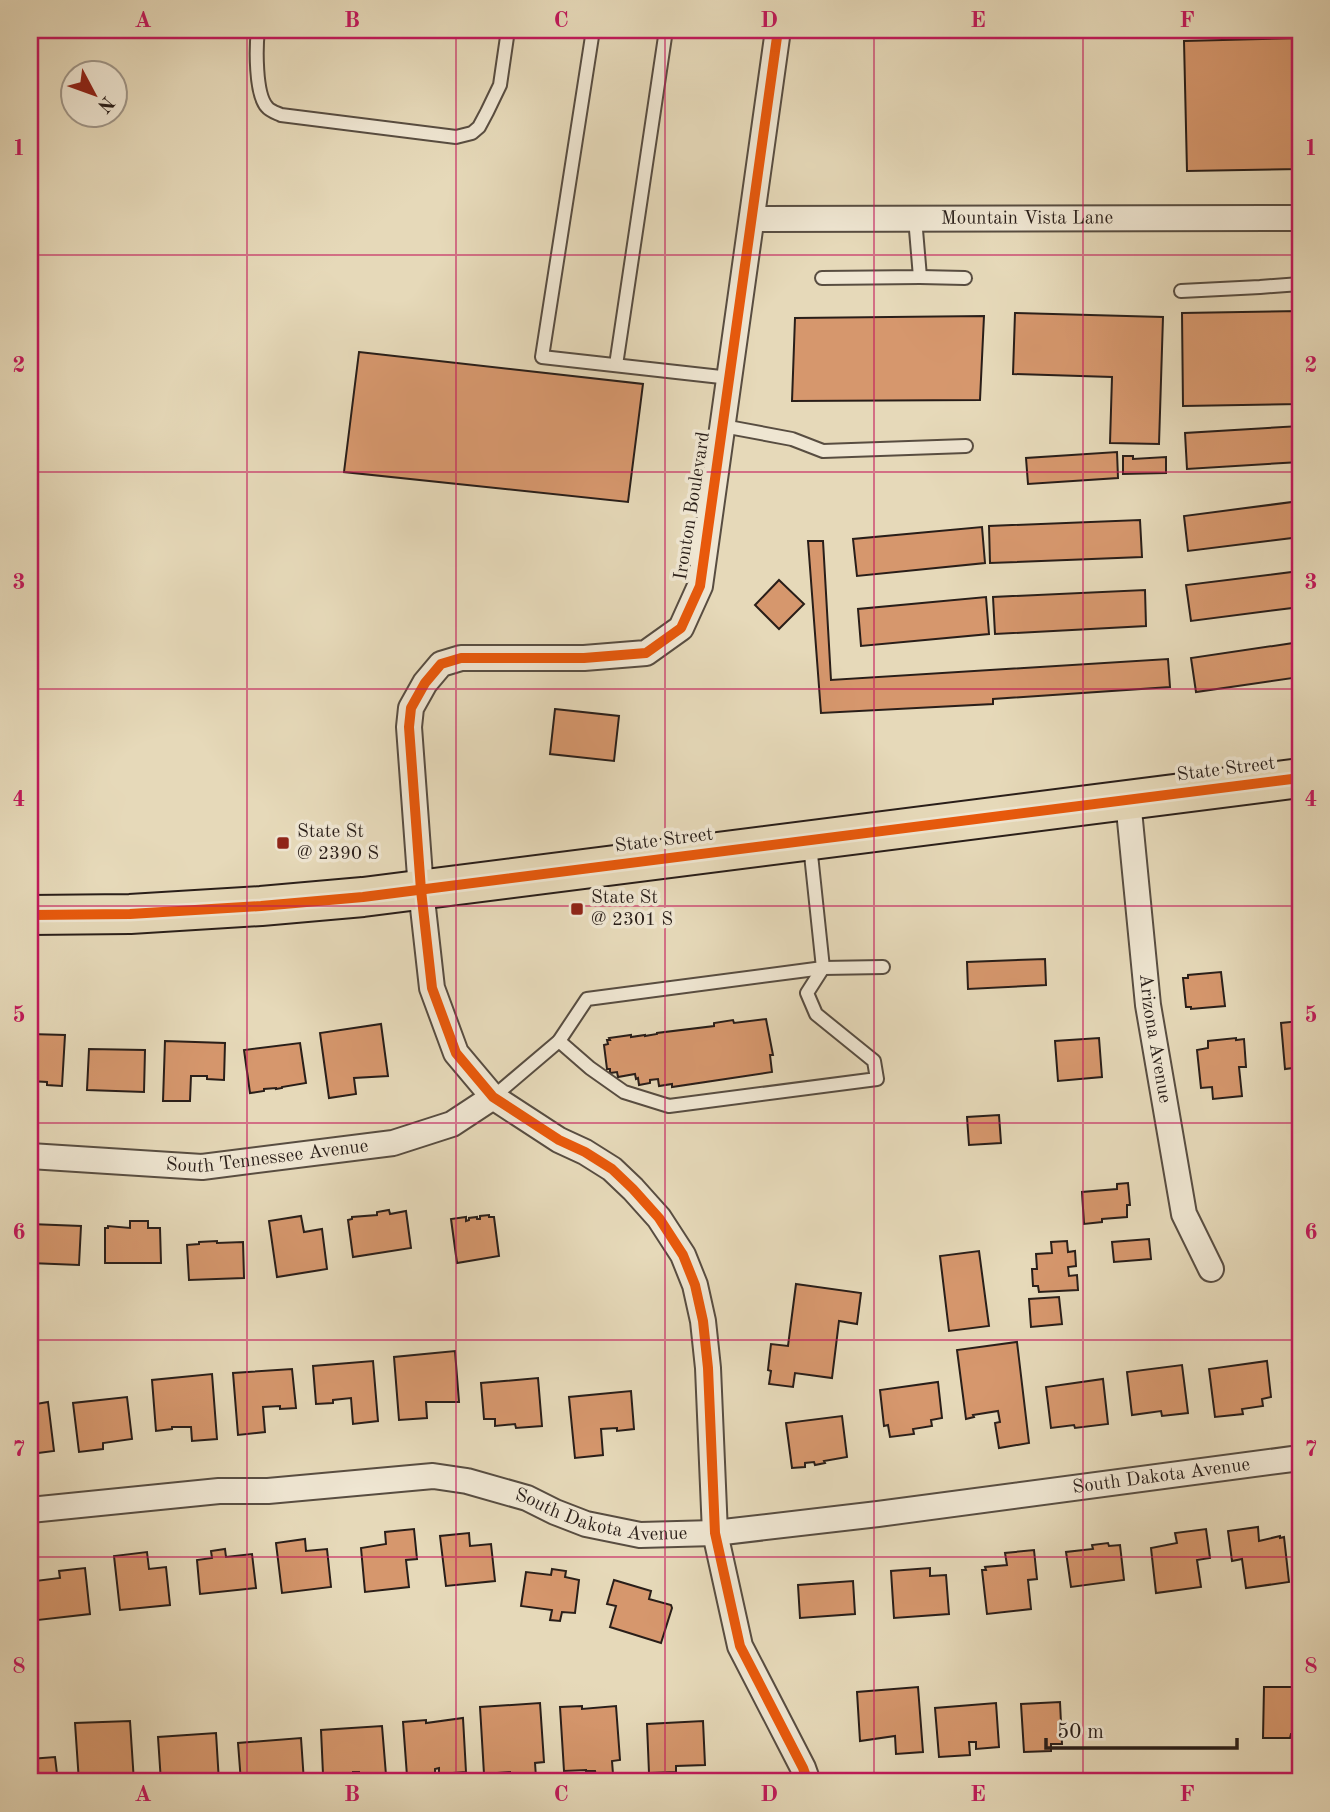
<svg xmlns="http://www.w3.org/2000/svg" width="1330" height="1812" font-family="'Old Standard TT',serif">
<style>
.building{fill:#d6976d;stroke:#291e19;stroke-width:2}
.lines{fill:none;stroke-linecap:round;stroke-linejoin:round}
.lane-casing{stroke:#584d41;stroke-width:16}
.street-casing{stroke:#584d41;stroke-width:28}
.primary-casing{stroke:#291e19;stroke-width:42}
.lane{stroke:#efe6d2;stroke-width:12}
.street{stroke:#efe6d2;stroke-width:24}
.primary{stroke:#e6d9b9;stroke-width:38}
.cycleway-casing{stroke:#efe6d2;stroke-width:15}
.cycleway{stroke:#e8590c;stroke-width:10}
.grid{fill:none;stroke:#c2185b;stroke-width:2;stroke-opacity:0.55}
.poi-dot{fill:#8f2418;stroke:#efe6d2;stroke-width:2.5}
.labels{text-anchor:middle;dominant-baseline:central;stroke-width:7;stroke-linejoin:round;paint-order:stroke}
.street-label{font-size:19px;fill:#291e19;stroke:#efe6d2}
.poi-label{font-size:19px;fill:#291e19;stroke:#efe6d2;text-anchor:start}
.neatline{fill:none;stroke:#c2185b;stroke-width:2.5}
.grid-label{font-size:23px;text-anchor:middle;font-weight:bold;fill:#c2185b}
</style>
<rect width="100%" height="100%" fill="#e6d9b9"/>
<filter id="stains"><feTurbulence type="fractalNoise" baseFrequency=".00286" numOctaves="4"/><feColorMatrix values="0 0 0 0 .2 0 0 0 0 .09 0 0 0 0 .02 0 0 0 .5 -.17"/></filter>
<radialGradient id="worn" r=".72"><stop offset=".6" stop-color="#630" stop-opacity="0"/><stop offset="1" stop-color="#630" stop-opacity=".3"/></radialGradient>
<g class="building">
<polygon points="1300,38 1300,169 1187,171 1184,41"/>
<polygon points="1300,311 1300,404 1183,406 1182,313"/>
<polygon points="1015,313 1163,317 1159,444 1110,443 1112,377 1013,374"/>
<polygon points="984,316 980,400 792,401 795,318"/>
<polygon points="359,352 643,384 628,502 344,472"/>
<polygon points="1300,426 1300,462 1187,469 1185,433"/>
<polygon points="1117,452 1118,478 1028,484 1026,458"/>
<polygon points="1123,456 1133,456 1133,459 1166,457 1166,473 1123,474"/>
<polygon points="1300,501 1300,537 1188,551 1184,516"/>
<polygon points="1140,520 1142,557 990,563 989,526"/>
<polygon points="982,527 985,563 857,576 853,539"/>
<polygon points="808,541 823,541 831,680 1168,659 1170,687 993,699 993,704 821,713"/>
<polygon points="1300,571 1300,607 1191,621 1186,585"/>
<polygon points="779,580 804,604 779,629 755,605"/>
<polygon points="1145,590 1146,626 995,634 993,597"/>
<polygon points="986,597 989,634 861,646 858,609"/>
<polygon points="1300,642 1300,677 1196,692 1191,658"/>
<polygon points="555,709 619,716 614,761 550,754"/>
<polygon points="1045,959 1046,985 968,989 967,962"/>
<polygon points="1221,972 1225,1006 1191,1009 1191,1007 1186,1007 1183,978 1188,978 1188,975"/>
<polygon points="766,1019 773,1055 770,1055 772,1072 672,1087 672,1084 659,1086 658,1079 650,1080 650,1083 639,1085 638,1078 636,1079 635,1074 618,1077 617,1072 610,1073 610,1069 607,1069 604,1045 608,1044 607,1040 610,1040 609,1038 631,1035 631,1037 645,1035 645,1036 657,1034 657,1033 714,1026 714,1023 733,1020 734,1023"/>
<polygon points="1300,1021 1300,1067 1285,1069 1281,1023"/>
<polygon points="381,1024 388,1076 354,1078 356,1094 329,1098 320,1033"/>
<polygon points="30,1034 65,1035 62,1086 47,1085 47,1082 30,1081"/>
<polygon points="1099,1038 1102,1077 1058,1081 1055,1041"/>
<polygon points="1236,1038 1236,1040 1244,1039 1246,1067 1239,1067 1242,1096 1213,1099 1212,1087 1201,1088 1197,1050 1208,1048 1208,1041"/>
<polygon points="165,1041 225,1043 224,1080 207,1079 207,1076 191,1076 190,1101 163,1101"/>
<polygon points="300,1043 306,1083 282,1087 282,1088 276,1089 276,1088 264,1089 264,1091 250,1093 244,1050"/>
<polygon points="89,1049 145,1050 144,1092 87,1090"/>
<polygon points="999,1115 1001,1143 969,1145 967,1117"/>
<polygon points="1128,1183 1130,1205 1127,1205 1127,1217 1102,1219 1102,1222 1084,1224 1082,1192 1117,1189 1117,1184"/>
<polygon points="389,1210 390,1214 406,1211 411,1248 353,1257 348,1220 352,1219 352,1217 377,1215 377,1212"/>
<polygon points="489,1215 489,1217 494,1217 499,1256 457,1263 451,1219 466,1217 466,1221 469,1220 469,1218 477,1217 477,1219 480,1219 480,1216"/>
<polygon points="301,1216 304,1232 322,1229 327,1269 277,1277 269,1221"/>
<polygon points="130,1221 148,1221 148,1228 160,1228 161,1263 105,1263 105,1228 108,1228 108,1226 130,1228"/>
<polygon points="30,1224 81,1226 79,1265 30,1263"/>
<polygon points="1149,1239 1151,1259 1114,1262 1112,1242"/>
<polygon points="217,1241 217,1243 243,1242 244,1278 189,1280 187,1245 199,1244 199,1242"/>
<polygon points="1067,1241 1068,1252 1075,1251 1076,1266 1068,1267 1069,1276 1077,1275 1078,1290 1039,1292 1038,1286 1033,1286 1032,1269 1037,1269 1036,1254 1052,1253 1051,1242"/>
<polygon points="979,1251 989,1326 949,1331 940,1256"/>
<polygon points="796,1284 861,1293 857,1324 839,1321 832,1378 795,1373 793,1387 769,1384 771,1371 768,1370 771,1344 788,1346"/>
<polygon points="1059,1297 1062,1324 1031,1327 1029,1299"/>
<polygon points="1017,1342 1029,1443 999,1448 995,1423 1000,1422 998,1411 973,1415 974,1417 966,1419 957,1350"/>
<polygon points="455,1351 459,1402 426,1402 427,1418 399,1420 394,1357"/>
<polygon points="373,1361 378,1421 353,1424 351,1398 333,1400 333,1403 316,1404 313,1366"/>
<polygon points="1267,1361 1271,1397 1262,1399 1263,1406 1242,1409 1243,1414 1215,1417 1209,1369"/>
<polygon points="1300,1361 1300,1406 1297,1407 1292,1363"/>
<polygon points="1182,1365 1188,1413 1162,1416 1161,1411 1132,1415 1127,1372"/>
<polygon points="292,1369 296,1408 280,1409 280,1406 263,1407 265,1432 238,1435 233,1373"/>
<polygon points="212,1374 217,1439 192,1441 191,1427 172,1427 172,1429 156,1431 152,1380"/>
<polygon points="538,1378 542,1426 516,1428 515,1424 495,1426 495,1419 484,1419 481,1383"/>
<polygon points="1103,1379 1108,1424 1075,1428 1074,1425 1051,1428 1046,1387"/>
<polygon points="938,1382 942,1418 931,1420 932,1426 913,1429 914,1434 890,1437 888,1425 884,1426 880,1390"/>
<polygon points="631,1391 634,1429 617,1431 617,1428 601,1429 603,1455 575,1458 569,1397"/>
<polygon points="127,1397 132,1439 103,1443 103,1449 79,1452 73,1403"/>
<polygon points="48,1402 54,1451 30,1454 30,1405"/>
<polygon points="842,1416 847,1457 824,1461 825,1463 815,1465 814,1462 805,1463 805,1467 792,1468 786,1423"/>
<polygon points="1258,1527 1259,1541 1280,1536 1280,1538 1284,1537 1289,1582 1246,1588 1242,1559 1232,1561 1228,1531"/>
<polygon points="414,1529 417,1559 406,1560 409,1587 365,1592 361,1548 386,1544 385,1532"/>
<polygon points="1206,1529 1210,1558 1197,1560 1201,1587 1156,1593 1151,1548 1177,1543 1175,1533"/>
<polygon points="469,1533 470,1546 491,1544 495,1581 446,1586 440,1536"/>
<polygon points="305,1539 306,1551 327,1549 331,1587 282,1593 276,1543"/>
<polygon points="1108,1543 1109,1546 1120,1545 1124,1580 1071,1587 1066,1552 1093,1549 1092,1545"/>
<polygon points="225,1549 226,1557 252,1554 256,1588 200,1594 197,1560 212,1558 211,1551"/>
<polygon points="1034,1550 1037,1579 1028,1580 1031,1609 987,1614 982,1570 986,1570 985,1567 1007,1565 1005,1553"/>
<polygon points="147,1552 149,1569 166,1567 170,1605 120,1610 114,1556"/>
<polygon points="85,1568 90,1614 38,1620 34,1584 36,1584 35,1581 60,1578 59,1571"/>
<polygon points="930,1568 930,1576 946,1575 949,1614 894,1618 891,1571"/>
<polygon points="552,1569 566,1571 565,1577 579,1580 575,1613 562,1612 560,1621 550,1620 552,1610 521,1606 526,1572 551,1575"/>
<polygon points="614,1580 651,1591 649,1599 671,1605 672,1608 661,1643 610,1627 616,1606 607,1604"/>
<polygon points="853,1581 855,1614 800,1618 798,1585"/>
<polygon points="918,1687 923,1752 896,1754 895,1736 860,1741 857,1692"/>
<polygon points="1264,1687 1300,1687 1300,1734 1291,1734 1290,1738 1263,1738"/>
<polygon points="1060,1702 1062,1744 1051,1744 1051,1751 1024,1752 1021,1704"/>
<polygon points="540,1703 544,1762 535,1763 536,1777 518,1778 518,1775 510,1775 510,1772 484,1774 480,1707"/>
<polygon points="996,1703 999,1747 976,1749 976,1742 969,1742 970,1755 939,1757 935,1708"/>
<polygon points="582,1706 582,1709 616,1706 620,1760 612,1761 613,1774 596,1775 595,1771 586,1771 586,1770 564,1771 560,1707"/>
<polygon points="463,1718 466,1772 439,1774 439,1768 435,1769 435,1778 419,1779 419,1775 407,1776 403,1722 426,1720 426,1723"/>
<polygon points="130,1721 134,1782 79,1782 75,1723"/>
<polygon points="703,1721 705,1765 676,1766 676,1772 649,1773 647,1724"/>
<polygon points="382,1726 386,1775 359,1777 359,1772 353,1772 353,1777 336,1778 335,1774 323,1774 321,1730"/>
<polygon points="216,1733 219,1782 161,1782 158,1737"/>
<polygon points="301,1738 304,1782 241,1782 238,1743"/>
<polygon points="55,1757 58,1782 30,1782 30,1759"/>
</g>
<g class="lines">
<defs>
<g id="lane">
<path d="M258,30C256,47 255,94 267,107C270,111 277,113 281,115L456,137L472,133L479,127L487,112L500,85L508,30"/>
<polyline points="593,30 542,357 730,378"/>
<polyline points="920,277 965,278"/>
<polyline points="822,278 920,277 915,218"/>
<polyline points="1181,291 1260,287 1300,284"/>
<polyline points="616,365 666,30"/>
<polyline points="723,426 792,439 823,451 966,446"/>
<polyline points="559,1041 590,1068 624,1092 669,1106 877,1079 874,1061 816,1014 807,993 823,968 810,845"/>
<polyline points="493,1097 559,1041 587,999 823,968 883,967"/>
</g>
<g id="street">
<polyline points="778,30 700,586 681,628 646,653 584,658 461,658 441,664 425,683 411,708 409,727 421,890 432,988 456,1053 493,1097 559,1140 585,1152 612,1169 633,1189 659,1218 683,1255 695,1285 703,1321 708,1368 715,1533 740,1646 803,1768 808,1782"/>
<path id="s1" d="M752,219L1300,218"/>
<path id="s2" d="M1128,800L1148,1005L1184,1214L1211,1269"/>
<path id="s3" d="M30,1156L202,1167L393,1143L452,1124L493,1097"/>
<path id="s4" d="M30,1510L219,1491H268L433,1476L467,1481L527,1498L555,1512L586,1524L640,1535L715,1533L878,1514L1300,1458"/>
</g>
<polyline id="primary" points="30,915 130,914 261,906 363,897 1300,778"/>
</defs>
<use href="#lane" class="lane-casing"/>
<use href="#street" class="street-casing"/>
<use href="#primary" class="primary-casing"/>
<use href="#lane" class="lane"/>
<use href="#street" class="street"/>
<use href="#primary" class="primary"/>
<defs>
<g id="cycleway">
<polyline points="778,30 700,586 681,628 646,653 584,658 461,658 441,664 425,683 411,708 409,727 421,890 432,988 456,1053 493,1097 559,1140 585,1152 612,1169 633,1189 659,1218 683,1255 695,1285 703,1321 708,1368 715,1533 740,1646 803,1768 808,1782"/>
<polyline points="30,915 130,914 261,906 363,897 1300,778"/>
</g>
</defs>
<use href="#cycleway" class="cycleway-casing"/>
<use href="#cycleway" class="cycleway"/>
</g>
<path class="grid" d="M247,30V1782M456,30V1782M665,30V1782M874,30V1782M1083,30V1782M30,255H1300M30,472H1300M30,689H1300M30,906H1300M30,1123H1300M30,1340H1300M30,1557H1300"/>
<g class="poi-dot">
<rect x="276" y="836" width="14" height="14" rx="3.5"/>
<rect x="570" y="902" width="14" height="14" rx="3.5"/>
</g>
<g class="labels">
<g class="street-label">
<text stroke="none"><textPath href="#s1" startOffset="275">Mountain Vista Lane</textPath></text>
<text transform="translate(693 506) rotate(-81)">Ironton Boulevard</text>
<text transform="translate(1226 770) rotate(-7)">State Street</text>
<text transform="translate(664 841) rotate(-7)">State Street</text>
<text stroke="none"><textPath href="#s2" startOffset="240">Arizona Avenue</textPath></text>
<text stroke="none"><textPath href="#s3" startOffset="238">South Tennessee Avenue</textPath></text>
<text stroke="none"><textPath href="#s4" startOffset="1146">South Dakota Avenue</textPath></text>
<text stroke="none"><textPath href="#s4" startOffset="579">South Dakota Avenue</textPath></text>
</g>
<g class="poi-label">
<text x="297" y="832">State St<tspan x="297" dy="22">@ 2390 S</tspan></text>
<text x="591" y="898">State St<tspan x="591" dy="22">@ 2301 S</tspan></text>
</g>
</g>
<rect width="1330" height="1812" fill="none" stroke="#e6d9b9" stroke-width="77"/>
<g transform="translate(94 94) rotate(131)"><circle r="33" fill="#efe6d2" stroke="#a09688" stroke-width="2"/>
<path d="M0-5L12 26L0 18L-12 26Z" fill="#8f2418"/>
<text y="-10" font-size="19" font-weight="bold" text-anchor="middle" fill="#291e19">N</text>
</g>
<path d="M1046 1738v10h191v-10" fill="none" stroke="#291e19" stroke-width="3.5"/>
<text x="1057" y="1738" font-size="21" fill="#291e19" stroke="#efe6d2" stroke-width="5" paint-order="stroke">50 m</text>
<rect x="38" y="38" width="1254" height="1735" class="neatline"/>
<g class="grid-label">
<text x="143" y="27">A</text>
<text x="352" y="27">B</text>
<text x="561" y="27">C</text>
<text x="769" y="27">D</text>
<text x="978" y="27">E</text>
<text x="1187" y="27">F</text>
<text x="19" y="155">1</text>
<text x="1311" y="155">1</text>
<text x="19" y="372">2</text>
<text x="1311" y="372">2</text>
<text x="19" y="589">3</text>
<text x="1311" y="589">3</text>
<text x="19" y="806">4</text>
<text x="1311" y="806">4</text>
<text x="19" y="1022">5</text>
<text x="1311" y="1022">5</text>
<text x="19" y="1239">6</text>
<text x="1311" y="1239">6</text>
<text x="19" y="1456">7</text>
<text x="1311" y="1456">7</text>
<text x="19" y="1673">8</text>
<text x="1311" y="1673">8</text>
<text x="143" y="1801">A</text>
<text x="352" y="1801">B</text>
<text x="561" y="1801">C</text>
<text x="769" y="1801">D</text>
<text x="978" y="1801">E</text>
<text x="1187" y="1801">F</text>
</g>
<rect width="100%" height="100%" filter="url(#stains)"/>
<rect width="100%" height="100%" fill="url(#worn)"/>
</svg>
